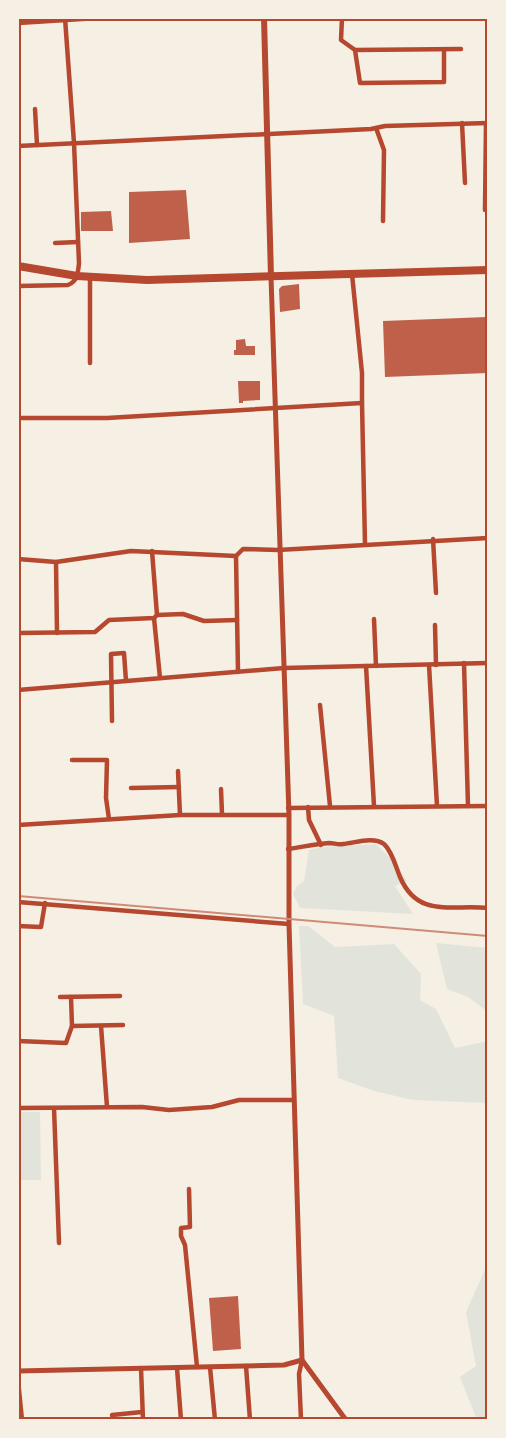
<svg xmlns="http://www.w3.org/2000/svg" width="506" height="1438" font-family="'Archivo Narrow',sans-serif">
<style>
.green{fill:#e2e4dc}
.building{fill:#bf614a}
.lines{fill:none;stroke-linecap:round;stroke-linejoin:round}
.minor{stroke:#b5482f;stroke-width:4.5}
.tertiary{stroke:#b5482f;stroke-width:5}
.secondary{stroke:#b5482f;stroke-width:6}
.trunk{stroke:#b5482f;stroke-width:8}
.rail{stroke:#cf8b77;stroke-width:2}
.neatline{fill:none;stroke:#b5482f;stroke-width:2}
</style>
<rect width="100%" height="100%" fill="#f6efe4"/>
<g class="green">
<path d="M376,844L394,862L407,881L395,886L413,914L300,908L293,894L297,886L304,881L309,850C330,844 354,846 376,844Z"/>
<polygon points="299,926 308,926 335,947 394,944 421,974 420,1000 436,1009 455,1048 488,1041 488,1103 413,1100 374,1091 338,1078 334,1016 303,1004"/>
<polygon points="436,943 488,948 488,1012 468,997 447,989"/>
<polygon points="18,1112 40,1112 41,1180 18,1180"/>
<polygon points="488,1263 488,1420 477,1420 460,1377 476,1366 466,1312"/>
</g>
<g class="building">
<polygon points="186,190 190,239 129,243 129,192"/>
<polygon points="111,211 113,231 81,231 81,212"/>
<polygon points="299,284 300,309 280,312 279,289 282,286"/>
<polygon points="487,317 488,373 385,377 383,321"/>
<polygon points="245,339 246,346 255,346 255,355 234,355 234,350 236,350 236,340"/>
<polygon points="238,381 260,381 260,400 243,401 243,403 239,403"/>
<polygon points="238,1296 241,1349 213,1351 209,1298"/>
</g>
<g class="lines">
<g class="minor">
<polyline points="342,18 341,40 355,50 461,49"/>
<polyline points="18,23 98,18"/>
<polyline points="355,50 360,83 444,82 444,50"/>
<polyline points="35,109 37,145"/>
<polyline points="462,123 465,183"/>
<polyline points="376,128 384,150 383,221"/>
<polyline points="18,146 371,129 385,126 488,123"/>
<polyline points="485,210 486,123"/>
<polyline points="55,243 78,242"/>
<polyline points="352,274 362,373 362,403"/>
<path d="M18,286L68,285C78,281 78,272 79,263L74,143L65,18"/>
<polyline points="90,363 90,277"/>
<polyline points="18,418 107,418 362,403 365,544"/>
<polyline points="433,539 436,593"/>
<polyline points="152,551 157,615"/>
<polyline points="236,556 238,672"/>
<polyline points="18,559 56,562 131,551 236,556 243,549 278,550 488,538"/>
<polyline points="56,562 57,633"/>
<polyline points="154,618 160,678"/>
<polyline points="374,619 376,666"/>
<polyline points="435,625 436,665"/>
<polyline points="18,633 95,632 109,620 154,618 157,615 183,614 204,621 237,620"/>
<polyline points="464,663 468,806"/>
<polyline points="429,665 437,806"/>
<polyline points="366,666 374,806"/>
<polyline points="18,690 284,668 488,663"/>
<polyline points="320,705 330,806"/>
<polyline points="112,721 111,654 124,653 126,681"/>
<polyline points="72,760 107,760 106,798 109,819"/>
<polyline points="178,771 180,815"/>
<polyline points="131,788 179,787"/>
<polyline points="221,789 222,814"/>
<polyline points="308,807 309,820 321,845"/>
<polyline points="288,808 488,806"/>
<polyline points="18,825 180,815 289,815"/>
<path d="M288,849C302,847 316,844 329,843C334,843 338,845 343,844C355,843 373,836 384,844C392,851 396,867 400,877C418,919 452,904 488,908"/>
<polyline points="18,902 289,924"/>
<polyline points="18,926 41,927 45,903"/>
<polyline points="60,997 120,996"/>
<polyline points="72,1026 123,1025"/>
<polyline points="101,1026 107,1107"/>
<polyline points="18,1041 66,1043 72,1026 71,997"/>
<polyline points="18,1108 142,1107 169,1110 212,1107 239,1100 294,1100"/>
<polyline points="54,1108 59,1243"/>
<polyline points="189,1189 190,1227 181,1228 181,1236 185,1245 197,1367"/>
<polyline points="246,1366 250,1420"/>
<polyline points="210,1367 215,1420"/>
<polyline points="141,1368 143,1420"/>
<polyline points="177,1368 181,1420"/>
<polyline points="18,1380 22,1420"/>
<polyline points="113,1420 112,1415 142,1412"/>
<polyline points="301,1420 299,1374 302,1360"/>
</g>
<g class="tertiary">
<polyline points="271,277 289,815 289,924 302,1360 346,1420"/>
<polyline points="18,1371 284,1365 302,1360"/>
</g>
<polyline class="secondary" points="264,18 271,277"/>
<polyline class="trunk" points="18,266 77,276 147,280 488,270"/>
<polyline class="rail" points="18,896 488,936"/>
</g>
<rect width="506" height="1438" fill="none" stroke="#f6efe4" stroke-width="39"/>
<rect x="20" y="20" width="466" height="1398" class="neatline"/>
</svg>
